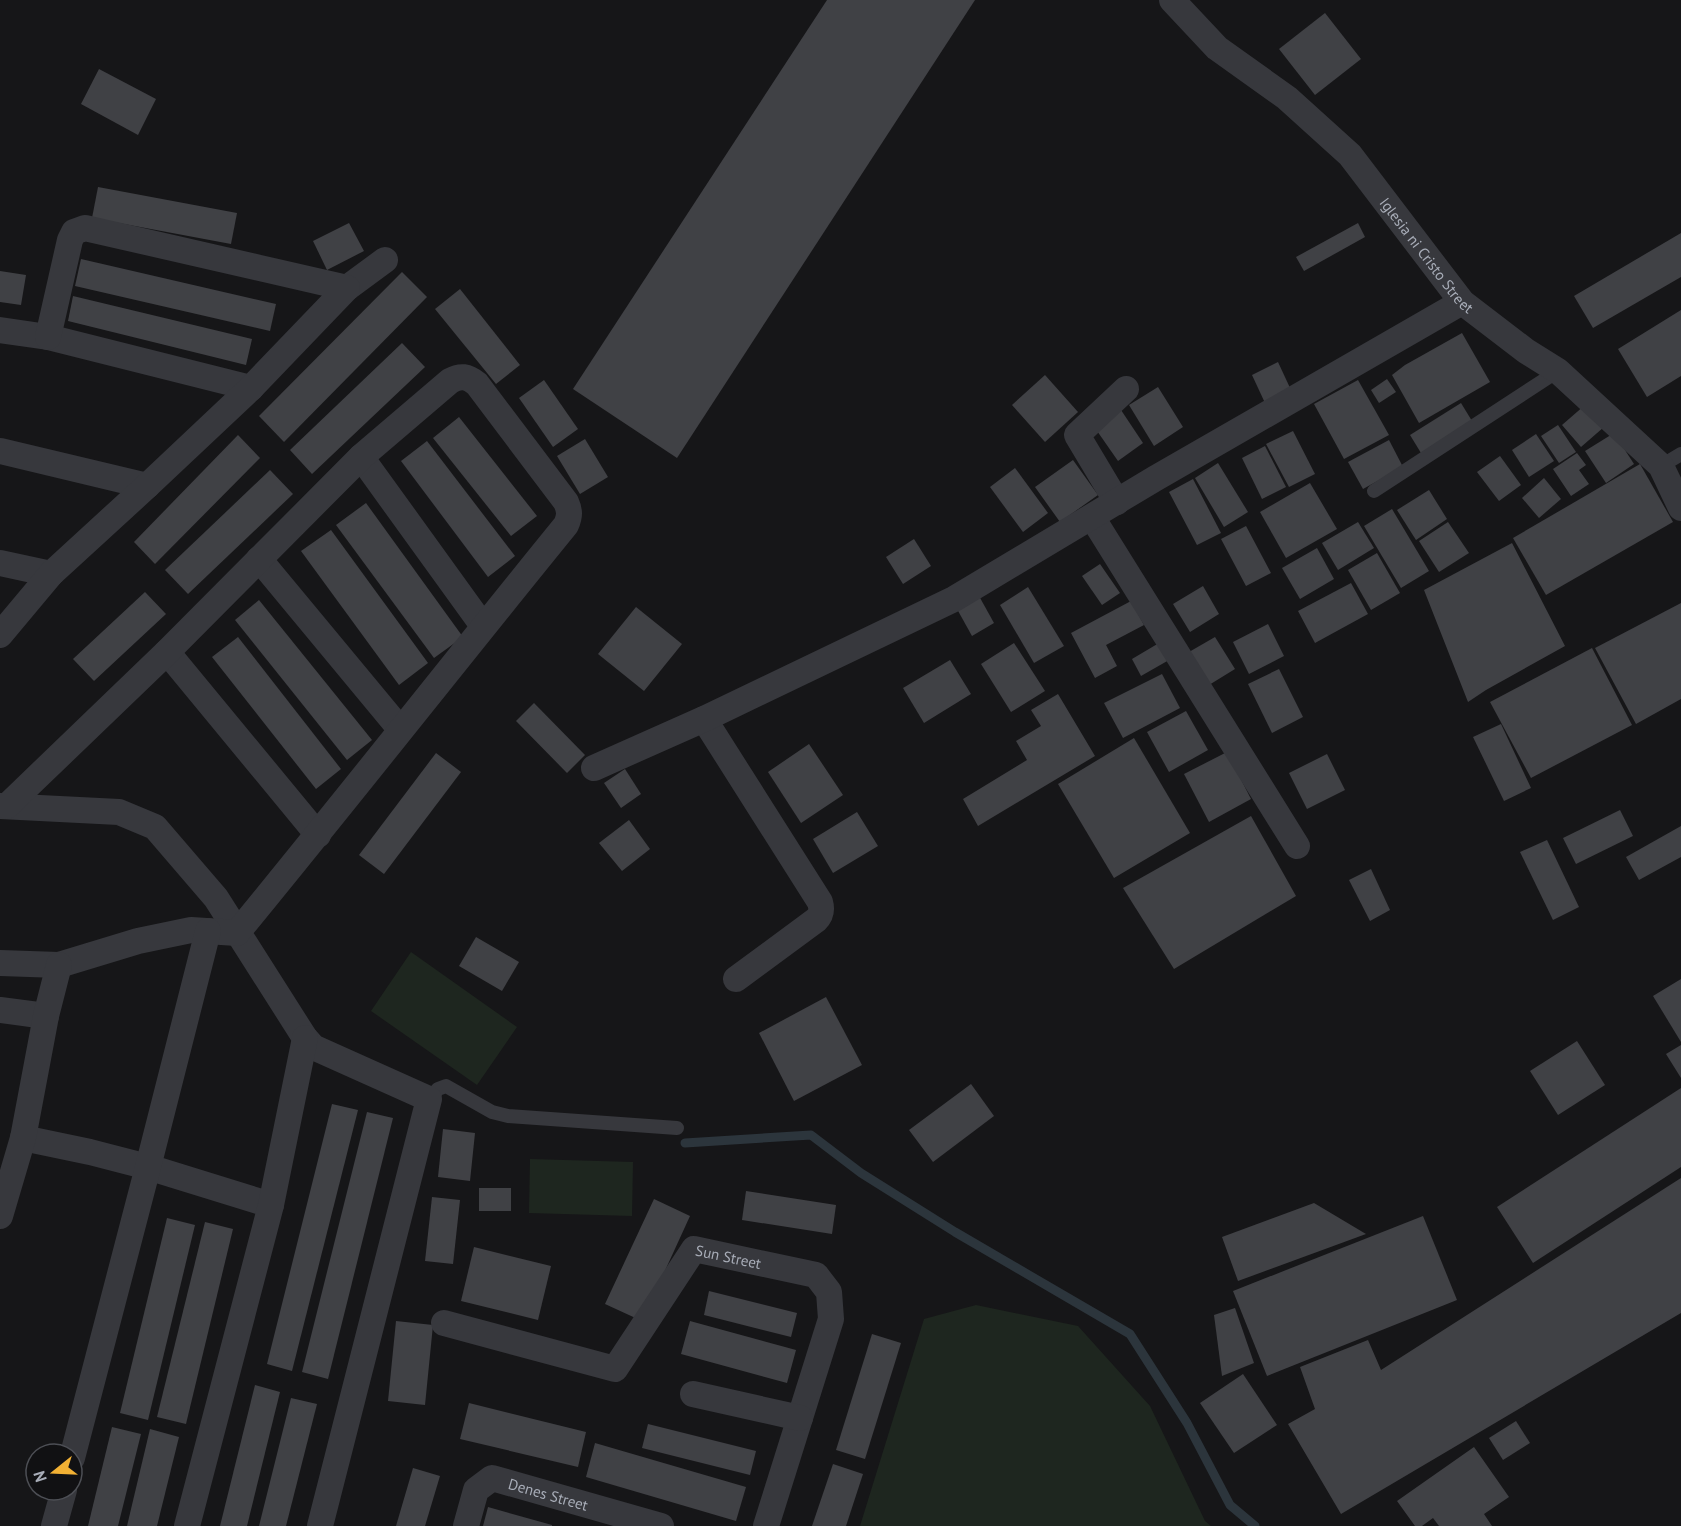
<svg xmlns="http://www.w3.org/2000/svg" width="1681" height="1526" font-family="'PT Sans',sans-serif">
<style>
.green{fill:#1e261f}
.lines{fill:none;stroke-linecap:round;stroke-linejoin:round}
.stream{stroke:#2c353c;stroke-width:9}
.building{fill:#404145}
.service{stroke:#37383d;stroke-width:14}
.minor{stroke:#37383d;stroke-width:26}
.labels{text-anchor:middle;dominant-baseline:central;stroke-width:5;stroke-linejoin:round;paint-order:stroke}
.street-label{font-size:15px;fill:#a8adb8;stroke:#111113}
</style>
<rect width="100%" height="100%" fill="#161618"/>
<g class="green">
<polygon points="411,952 517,1027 477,1085 371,1011"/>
<polygon points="530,1159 633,1162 632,1216 529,1213"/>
<polygon points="976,1305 1078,1326 1150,1406 1205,1521 1211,1526 860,1526 924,1319"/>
</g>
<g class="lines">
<polyline class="stream" points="685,1143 811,1135 861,1173 955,1232 1130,1334 1187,1423 1230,1505 1255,1526"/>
</g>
<g class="building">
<polygon points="827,0 975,0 677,458 573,389"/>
<polygon points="1325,13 1361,59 1315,95 1279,49"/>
<polygon points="99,69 156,99 138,135 81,104"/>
<polygon points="98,187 237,213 231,244 92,218"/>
<polygon points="349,223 364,251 327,270 313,241"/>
<polygon points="1358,223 1365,237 1304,271 1296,257"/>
<polygon points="1681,233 1681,277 1593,328 1574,296"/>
<polygon points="81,259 276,304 270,331 75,286"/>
<polygon points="0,271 26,275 21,305 0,302"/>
<polygon points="402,272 427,297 284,442 259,416"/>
<polygon points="460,289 520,365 496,384 435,309"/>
<polygon points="73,296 252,339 246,365 68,321"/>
<polygon points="1681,310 1681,376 1647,397 1618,349"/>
<polygon points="1462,333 1490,382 1419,423 1392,375 1405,365"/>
<polygon points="402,343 425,367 312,474 290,450"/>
<polygon points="1278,362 1291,390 1265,403 1252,375"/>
<polygon points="1045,375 1078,412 1045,442 1012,405"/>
<polygon points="1387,379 1396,392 1379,403 1371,390"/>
<polygon points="544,380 578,429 553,447 519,398"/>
<polygon points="1358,380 1389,435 1344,459 1314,404"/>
<polygon points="1158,387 1183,427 1154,446 1129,405"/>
<polygon points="1461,403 1472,421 1421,453 1410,435"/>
<polygon points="1585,405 1604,427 1581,447 1562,425"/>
<polygon points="1121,410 1143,443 1118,461 1095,428"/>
<polygon points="459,417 537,516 511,536 433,438"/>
<polygon points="1558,425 1576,452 1559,463 1541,436"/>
<polygon points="1293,431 1315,474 1289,487 1266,444"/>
<polygon points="1614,433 1634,464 1606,483 1585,451"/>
<polygon points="1536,434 1554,461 1529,477 1512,450"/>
<polygon points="238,435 260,458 155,564 134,542"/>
<polygon points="585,439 608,477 580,494 557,456"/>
<polygon points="1389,440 1403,467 1363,489 1348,462"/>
<polygon points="427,441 515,556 488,577 401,461"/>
<polygon points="1265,446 1286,487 1262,499 1242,458"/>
<polygon points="1577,453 1586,465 1579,470 1589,484 1571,496 1553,469"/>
<polygon points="1500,456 1521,485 1499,501 1477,472"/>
<polygon points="1073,460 1098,495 1060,522 1035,487"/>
<polygon points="1218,463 1248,512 1224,527 1195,478"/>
<polygon points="1640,464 1673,522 1546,595 1513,538"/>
<polygon points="1015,468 1048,513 1023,532 990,487"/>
<polygon points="270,470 293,494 188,594 165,570"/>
<polygon points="1544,478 1561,499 1539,518 1522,498"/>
<polygon points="1193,479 1221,533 1197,545 1169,492"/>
<polygon points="1310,483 1337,529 1286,558 1260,512"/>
<polygon points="1429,490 1447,519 1416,540 1397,510"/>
<polygon points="366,503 463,637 434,658 336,525"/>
<polygon points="1392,509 1429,571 1401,588 1364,526"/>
<polygon points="1358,522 1374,548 1338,570 1322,543"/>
<polygon points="1448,522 1469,553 1439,572 1419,541"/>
<polygon points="1246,526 1271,573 1246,586 1221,539"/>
<polygon points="331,530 428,663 399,685 301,551"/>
<polygon points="914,539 931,566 903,584 886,557"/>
<polygon points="1512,543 1565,646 1486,690 1468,702 1424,590"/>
<polygon points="1317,548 1334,579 1300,599 1282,568"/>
<polygon points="1377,553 1400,593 1371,610 1348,570"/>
<polygon points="1100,564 1120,593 1102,605 1082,576"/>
<polygon points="1351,583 1368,614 1315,643 1298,611"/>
<polygon points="1203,586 1219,614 1190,632 1173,604"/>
<polygon points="1028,587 1064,646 1034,663 1000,605"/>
<polygon points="145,592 166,614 94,681 73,659"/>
<polygon points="979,596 994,623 972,636 957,609"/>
<polygon points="259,600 372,740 347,760 235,620"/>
<polygon points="1131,601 1144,625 1106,645 1117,666 1095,678 1071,633"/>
<polygon points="1681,603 1681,699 1636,724 1595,648"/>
<polygon points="636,607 682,644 644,691 598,654"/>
<polygon points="1268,624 1284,656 1249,674 1233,642"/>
<polygon points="238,637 341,769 316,789 212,657"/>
<polygon points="1215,637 1235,669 1209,685 1189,652"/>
<polygon points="1014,643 1045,691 1011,712 981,664"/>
<polygon points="1159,643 1169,660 1141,676 1132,659"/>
<polygon points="1592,648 1632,725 1531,778 1490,702"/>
<polygon points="950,660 971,694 924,723 903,688"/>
<polygon points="1279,669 1303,717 1272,733 1248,684"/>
<polygon points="1162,674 1180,708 1123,738 1104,703"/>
<polygon points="1058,694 1095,756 978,826 963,799 1027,760 1016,741 1041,726 1031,710"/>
<polygon points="534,703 585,755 567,773 516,721"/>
<polygon points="1186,711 1208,750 1169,772 1147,732"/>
<polygon points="1501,724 1531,788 1504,801 1473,737"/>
<polygon points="1134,738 1190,833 1114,878 1058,784"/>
<polygon points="809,744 843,795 801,823 768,772"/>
<polygon points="1227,752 1251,799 1209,822 1184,774"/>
<polygon points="436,753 461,772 384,874 359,855"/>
<polygon points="1327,754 1345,790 1307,809 1289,773"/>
<polygon points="625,769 641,794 621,808 604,783"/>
<polygon points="1620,810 1633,836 1576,864 1563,838"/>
<polygon points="857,812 878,846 833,873 813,839"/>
<polygon points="1251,816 1296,896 1174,969 1123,888"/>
<polygon points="629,820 650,849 622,871 599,843"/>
<polygon points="1681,826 1681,857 1639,880 1626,857"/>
<polygon points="1547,840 1579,907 1553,920 1520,852"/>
<polygon points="1371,869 1390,910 1370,921 1349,880"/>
<polygon points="476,937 519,962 502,991 459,966"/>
<polygon points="1681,979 1681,1042 1653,996"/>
<polygon points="826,997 862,1065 794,1101 759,1033"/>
<polygon points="1577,1041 1605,1085 1558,1115 1530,1071"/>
<polygon points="1681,1045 1681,1078 1666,1054"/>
<polygon points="971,1084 994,1116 933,1162 909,1130"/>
<polygon points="1681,1088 1681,1167 1533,1263 1497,1207"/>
<polygon points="332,1104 358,1110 292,1371 267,1364"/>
<polygon points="367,1112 393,1118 328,1379 302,1372"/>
<polygon points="443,1129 475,1133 470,1181 438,1177"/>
<polygon points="1681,1178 1681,1313 1341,1514 1288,1424 1315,1409 1300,1367 1368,1340 1381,1370"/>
<rect x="479" y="1188" width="32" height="23"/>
<polygon points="746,1191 836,1205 832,1234 742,1220"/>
<polygon points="432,1197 460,1200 453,1264 425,1261"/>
<polygon points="654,1199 690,1216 642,1321 605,1304"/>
<polygon points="1314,1203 1366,1234 1238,1281 1222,1237"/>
<polygon points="1423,1216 1457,1300 1267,1376 1233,1291"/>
<polygon points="167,1218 195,1225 148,1420 120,1413"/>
<polygon points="205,1222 233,1229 186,1424 157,1417"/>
<polygon points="474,1247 551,1266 538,1320 461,1301"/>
<polygon points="709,1291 797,1313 791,1337 704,1315"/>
<polygon points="1235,1308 1254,1363 1222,1376 1214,1315"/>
<polygon points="396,1321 433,1325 425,1405 388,1401"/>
<polygon points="690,1321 796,1350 787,1383 681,1354"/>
<polygon points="872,1334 901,1343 865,1459 836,1450"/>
<polygon points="1243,1374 1277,1425 1234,1453 1200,1403"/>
<polygon points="255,1385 280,1392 247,1526 220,1526"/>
<polygon points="291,1398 317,1404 286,1526 259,1526"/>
<polygon points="469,1403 586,1432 578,1467 460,1439"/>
<polygon points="1516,1421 1530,1443 1503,1460 1489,1438"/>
<polygon points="648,1424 756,1451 750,1475 642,1448"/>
<polygon points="112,1427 141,1434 118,1526 88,1526"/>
<polygon points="150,1429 179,1437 157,1526 127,1526"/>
<polygon points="595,1443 746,1487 736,1521 586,1477"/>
<polygon points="1474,1447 1509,1497 1484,1514 1492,1526 1439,1526 1433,1518 1422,1526 1415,1526 1397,1501"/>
<polygon points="833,1464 863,1474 846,1526 812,1526"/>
<polygon points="413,1468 440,1476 425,1526 396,1526"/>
<polygon points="488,1507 552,1525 552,1526 483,1526"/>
</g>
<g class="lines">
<g class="service">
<polyline points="1661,466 1681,454"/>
<polyline points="1374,491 1558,371"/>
<polyline points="429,1099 438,1089 446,1086 492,1112 508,1116 677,1128"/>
</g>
<g class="minor">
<path id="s1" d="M1172,0L1217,48L1287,98L1350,155L1462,302L1526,351L1558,371L1661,466L1681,508"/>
<polyline points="347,288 385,260"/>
<polyline points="0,330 48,337 251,388"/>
<polyline points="0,451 147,486"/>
<polyline points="361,457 483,626"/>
<polyline points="1117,502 1077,435 1126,389"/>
<polyline points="1092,517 1297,846"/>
<polyline points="259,559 400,729"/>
<polyline points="0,563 51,574"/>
<polyline points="0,635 51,574 147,486 251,388 347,288 85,228 74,232 70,240 48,337"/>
<polyline points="167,652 318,835"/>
<path d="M704,719L820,902C822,909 822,914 816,920L736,979"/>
<polyline points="594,768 704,719 954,599 1156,478 1462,302"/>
<polyline points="0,806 119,812 155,827 216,898 305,1038 313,1047 429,1099 320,1526"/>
<path d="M0,963L59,965L138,941L191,930L237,933C348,798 456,660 566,525C570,516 570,511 566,502L477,384C467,376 461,375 450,381L361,457L167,652L7,806"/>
<polyline points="0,1010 46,1016"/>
<polyline points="23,1138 90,1152 148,1167 271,1205"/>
<polyline points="0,1216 23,1138 46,1016 59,965"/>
<path id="s2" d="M444,1323L615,1369L694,1249L816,1275L829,1292L831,1319L766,1526"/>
<polyline points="693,1394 800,1418"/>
<polyline points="72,1458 148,1167 208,931"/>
<polyline points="54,1526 64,1490"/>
<polyline points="187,1526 271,1205 305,1038"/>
<path id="s3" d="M466,1526L476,1490L492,1478L661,1526"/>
</g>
</g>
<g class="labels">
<g class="street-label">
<text stroke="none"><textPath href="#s1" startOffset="363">Iglesia ni Cristo Street</textPath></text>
<text stroke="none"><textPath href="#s2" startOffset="356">Sun Street</textPath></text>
<text stroke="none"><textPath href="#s3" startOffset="116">Denes Street</textPath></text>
</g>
</g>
<g transform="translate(54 1472) rotate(252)"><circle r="28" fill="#111113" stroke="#4d4f55" stroke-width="1.5"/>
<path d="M0-4.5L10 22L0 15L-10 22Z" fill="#f2b134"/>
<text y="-9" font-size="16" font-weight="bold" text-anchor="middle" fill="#a8adb8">N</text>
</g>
</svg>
